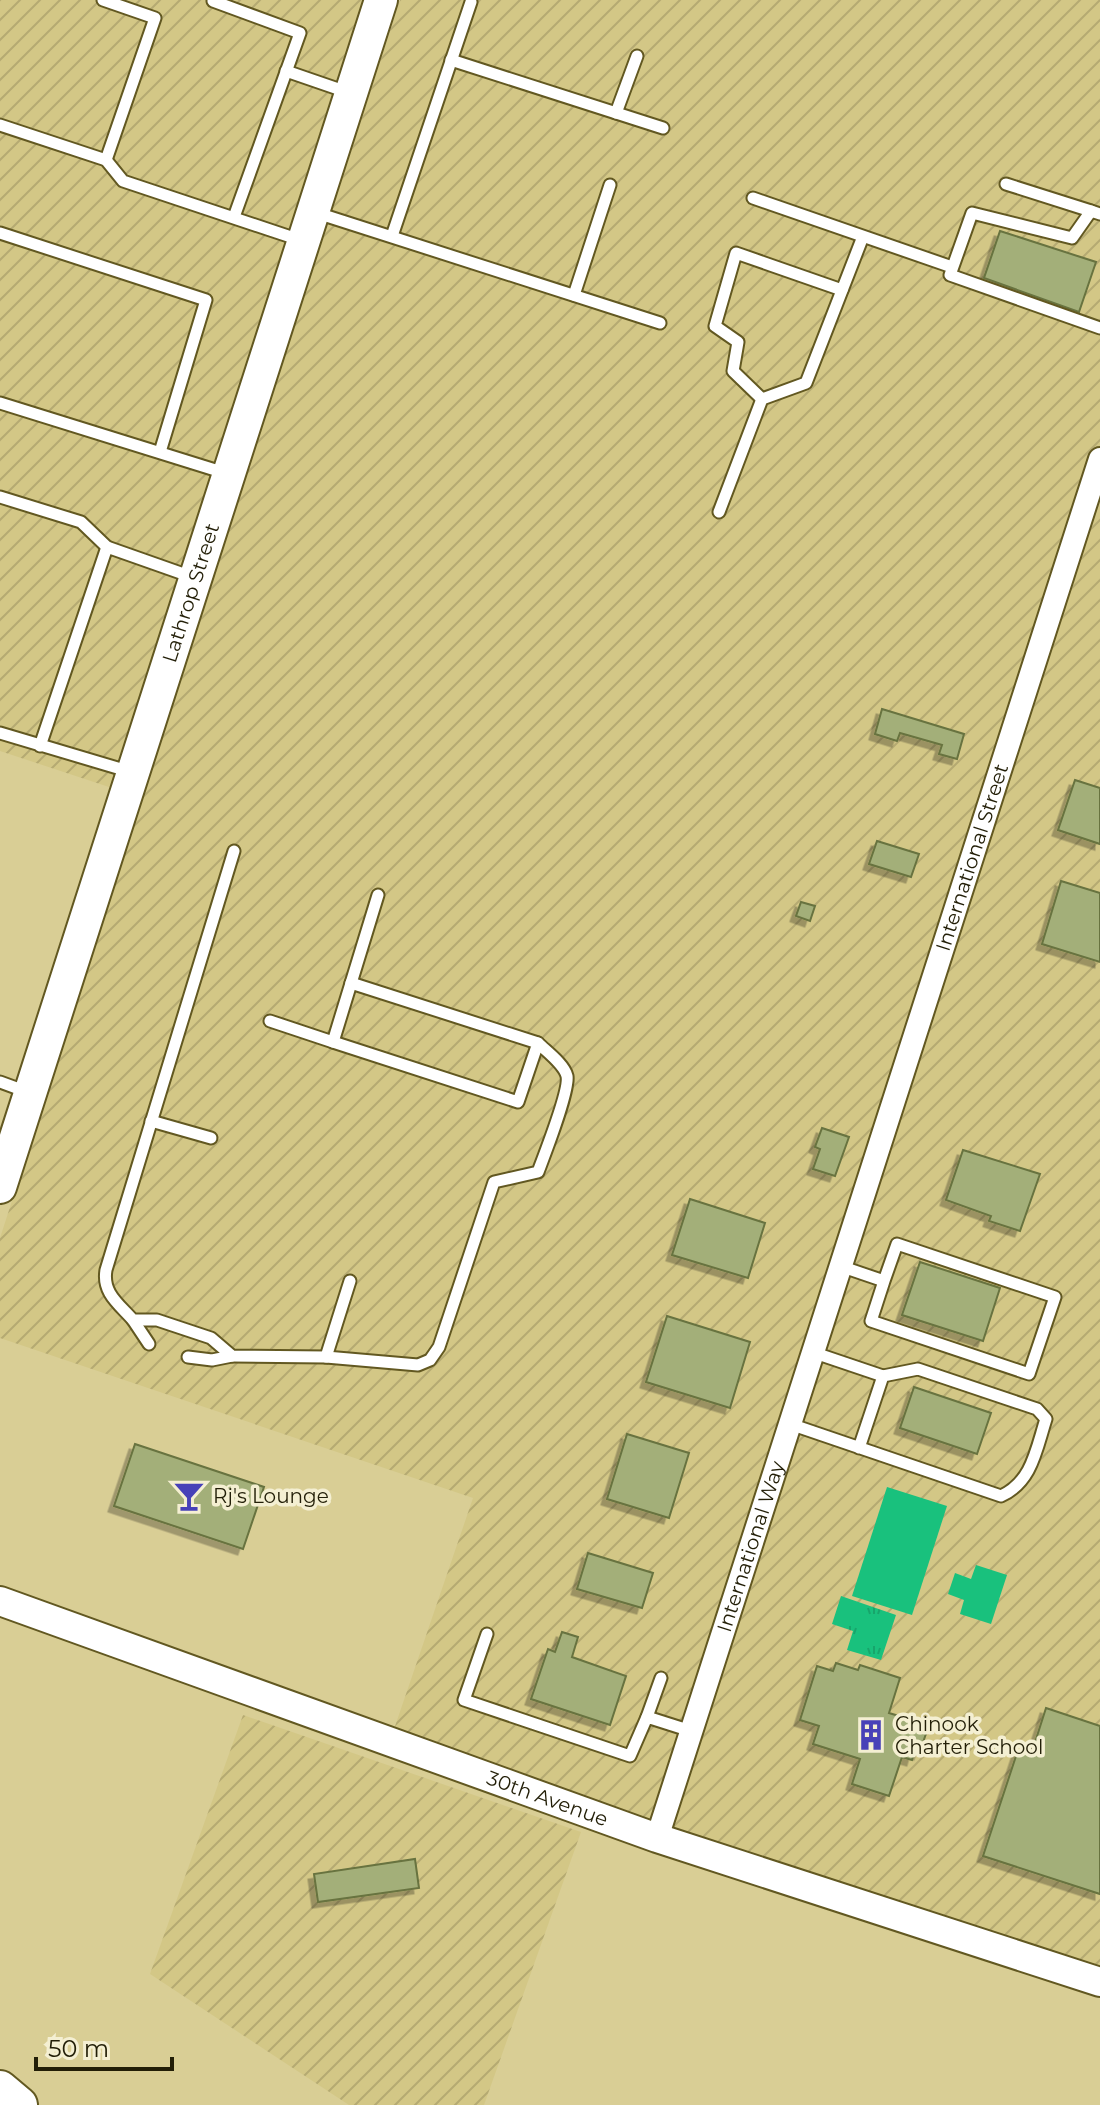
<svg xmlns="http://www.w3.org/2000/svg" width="1100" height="2105" font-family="Montserrat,sans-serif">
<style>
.industrial{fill:url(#industrial-furrows)}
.park{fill:url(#park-tufts)}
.pitch{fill:#19c17d}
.building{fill:#a3af79;stroke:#68733f;stroke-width:2;filter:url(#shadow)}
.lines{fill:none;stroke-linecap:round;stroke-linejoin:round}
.service-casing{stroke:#625821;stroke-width:15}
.minor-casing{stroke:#625821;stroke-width:26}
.tertiary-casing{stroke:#625821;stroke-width:32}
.secondary-casing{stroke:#625821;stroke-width:36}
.trunk-casing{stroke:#625821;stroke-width:40}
.service{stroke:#fff;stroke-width:11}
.minor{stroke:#fff;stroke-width:22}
.tertiary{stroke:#fff;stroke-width:28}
.secondary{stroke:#fff;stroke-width:32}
.trunk{stroke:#fff;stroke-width:36}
.labels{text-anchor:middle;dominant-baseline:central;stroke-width:7;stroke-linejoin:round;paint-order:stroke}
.street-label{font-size:20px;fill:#221e07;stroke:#f4efd2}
.poi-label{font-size:20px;fill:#221e07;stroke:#f4efd2;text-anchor:start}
</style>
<defs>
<pattern id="industrial-furrows" width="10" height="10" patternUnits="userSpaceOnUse" patternTransform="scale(2)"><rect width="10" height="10" fill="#d3c786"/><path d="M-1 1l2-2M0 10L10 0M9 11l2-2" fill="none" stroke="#b5aa72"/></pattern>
<pattern id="park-tufts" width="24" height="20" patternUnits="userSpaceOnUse" patternTransform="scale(2)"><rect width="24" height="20" fill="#19c17d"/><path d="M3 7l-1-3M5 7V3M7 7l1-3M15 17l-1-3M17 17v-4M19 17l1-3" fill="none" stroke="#17a56b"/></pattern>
<filter id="shadow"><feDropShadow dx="-5.5" dy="5.5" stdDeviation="0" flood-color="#0004"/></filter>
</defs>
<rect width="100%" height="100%" fill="#d9ce95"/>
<g class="industrial">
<polygon points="0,0 362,0 112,788 0,751"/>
<polygon points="400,0 1100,0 1100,1977 392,1735 473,1498 0,1338 0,1238"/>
<polygon points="243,1715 581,1832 484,2105 349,2105 150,1974"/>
</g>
<polygon class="park" points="841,1596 896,1615 881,1660 847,1650 853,1631 832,1624"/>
<g class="pitch">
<polygon points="887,1487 947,1506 912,1615 852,1596"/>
<polygon points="976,1565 1007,1575 991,1624 960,1614 964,1600 948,1594 955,1573 971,1579"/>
</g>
<g class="building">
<polygon points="1000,231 1096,262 1079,312 984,278"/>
<polygon points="882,709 964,734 957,759 939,754 942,745 900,733 897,741 875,734"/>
<polygon points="1075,780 1100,788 1100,844 1058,830"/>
<polygon points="877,841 919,854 911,877 869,864"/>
<polygon points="1061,881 1100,893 1100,962 1042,944"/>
<polygon points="801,902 815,906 810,921 796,916"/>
<polygon points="822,1128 849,1137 835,1176 813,1169 820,1149 815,1147"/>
<polygon points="963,1150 1040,1174 1020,1231 989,1221 991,1216 946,1200"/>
<polygon points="690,1199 765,1223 748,1278 672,1255"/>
<polygon points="920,1262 1000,1288 983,1341 902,1315"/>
<polygon points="667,1316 750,1342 730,1408 646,1382"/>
<polygon points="914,1387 991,1413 977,1454 900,1428"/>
<polygon points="627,1434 689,1453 669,1518 607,1499"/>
<polygon points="135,1444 264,1487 243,1549 114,1506"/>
<polygon points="588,1553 653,1573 642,1608 577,1589"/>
<polygon points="562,1632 578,1637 572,1657 626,1676 610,1725 531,1699 548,1649 555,1652"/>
<polygon points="836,1663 858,1670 860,1665 900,1678 889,1713 929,1725 919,1754 914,1753 912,1760 902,1757 889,1796 852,1784 860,1759 813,1744 819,1726 800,1720 817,1666 833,1671"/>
<polygon points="1046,1708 1100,1726 1100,1894 983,1856 1018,1750 1031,1755"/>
<polygon points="415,1859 419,1888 318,1902 314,1874"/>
</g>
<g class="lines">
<defs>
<g id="service">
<polyline points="103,0 155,18 106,160"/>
<polyline points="213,1 300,33 234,217"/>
<polyline points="451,60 663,128"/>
<polyline points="286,71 347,92"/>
<polyline points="616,113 637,56"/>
<polyline points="0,125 106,160 123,181 300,240"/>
<polyline points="1006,184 1091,211"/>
<polyline points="753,198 952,267"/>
<polyline points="314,212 660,323"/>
<polyline points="1100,214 1091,211 1072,238 972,213 950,275 1100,328"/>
<polyline points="0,233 206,300 160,452"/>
<polyline points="392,236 471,2"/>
<polyline points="574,295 610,185"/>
<polyline points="762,399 733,371 738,342 715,326 736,253 842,290"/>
<polyline points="0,403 225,473"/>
<polyline points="0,497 81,522 107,547"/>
<polyline points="719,512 762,399 806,383 862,239"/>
<polyline points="0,733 131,772"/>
<polyline points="40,746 107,547 195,578"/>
<path d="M234,851L106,1270C102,1293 119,1304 133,1320H157L211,1338L232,1356L326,1357L418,1365L430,1360L439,1347L494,1182L538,1172C544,1156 570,1090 567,1076C564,1064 547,1052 538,1043"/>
<polyline points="270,1021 333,1042 378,895"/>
<polyline points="333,1042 518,1102 538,1043 351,983"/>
<polyline points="0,1082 30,1093"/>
<polyline points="151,1121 211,1138"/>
<polyline points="840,1266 884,1281 871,1321 1029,1374 1055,1297 897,1244 884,1281"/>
<polyline points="133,1320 149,1344"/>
<polyline points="812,1352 883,1376"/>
<polyline points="188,1357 212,1360 232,1356"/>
<polyline points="326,1357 350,1281"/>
<path d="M790,1424L1001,1496C1032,1482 1036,1450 1046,1419L1037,1409L918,1369L883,1376L859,1448"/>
<polyline points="487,1634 464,1700 630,1756 647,1717 691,1731"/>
<polyline points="647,1717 661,1678"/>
</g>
<g id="minor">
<path id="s1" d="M657,1838L1100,459"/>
</g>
<g id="tertiary">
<path id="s2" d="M0,1601L657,1838L1100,1982"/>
</g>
<g id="secondary">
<path id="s3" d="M0,1187L381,0"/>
</g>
<polyline id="trunk" points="0,2089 19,2105"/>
</defs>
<use href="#service" class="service-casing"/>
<use href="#minor" class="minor-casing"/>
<use href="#tertiary" class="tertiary-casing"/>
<use href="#secondary" class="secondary-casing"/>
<use href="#trunk" class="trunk-casing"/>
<use href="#service" class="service"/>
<use href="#minor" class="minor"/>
<use href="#tertiary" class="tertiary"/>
<use href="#secondary" class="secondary"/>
<use href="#trunk" class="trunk"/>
</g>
<defs>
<symbol id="bar-bare" viewBox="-9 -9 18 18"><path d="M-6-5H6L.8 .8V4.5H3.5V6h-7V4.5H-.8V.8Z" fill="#4741b8" stroke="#f4efd2" stroke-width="2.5" paint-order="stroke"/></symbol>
<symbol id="building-bare" viewBox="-9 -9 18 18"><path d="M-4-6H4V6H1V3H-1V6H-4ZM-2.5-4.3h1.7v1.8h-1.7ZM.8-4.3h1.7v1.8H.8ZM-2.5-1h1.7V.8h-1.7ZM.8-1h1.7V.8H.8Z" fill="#4741b8" stroke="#f4efd2" stroke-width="2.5" paint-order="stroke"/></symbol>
</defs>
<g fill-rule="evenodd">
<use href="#bar-bare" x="167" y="1474" width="44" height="44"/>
<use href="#building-bare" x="849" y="1713" width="44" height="44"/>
</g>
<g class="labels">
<g class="street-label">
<text stroke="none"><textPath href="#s3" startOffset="624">Lathrop Street</textPath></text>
<text stroke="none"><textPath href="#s1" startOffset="1030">International Street</textPath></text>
<text stroke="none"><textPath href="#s1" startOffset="306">International Way</textPath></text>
<text stroke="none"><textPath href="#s2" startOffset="582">30th Avenue</textPath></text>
</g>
<g class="poi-label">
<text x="213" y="1496">Rj's Lounge</text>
<text x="895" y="1724">Chinook<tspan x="895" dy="23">Charter School</tspan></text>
</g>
</g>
<path d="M36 2057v12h136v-12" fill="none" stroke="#221e07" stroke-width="4"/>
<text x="48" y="2057" font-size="24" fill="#221e07" stroke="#f4efd2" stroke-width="6" paint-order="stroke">50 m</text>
</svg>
